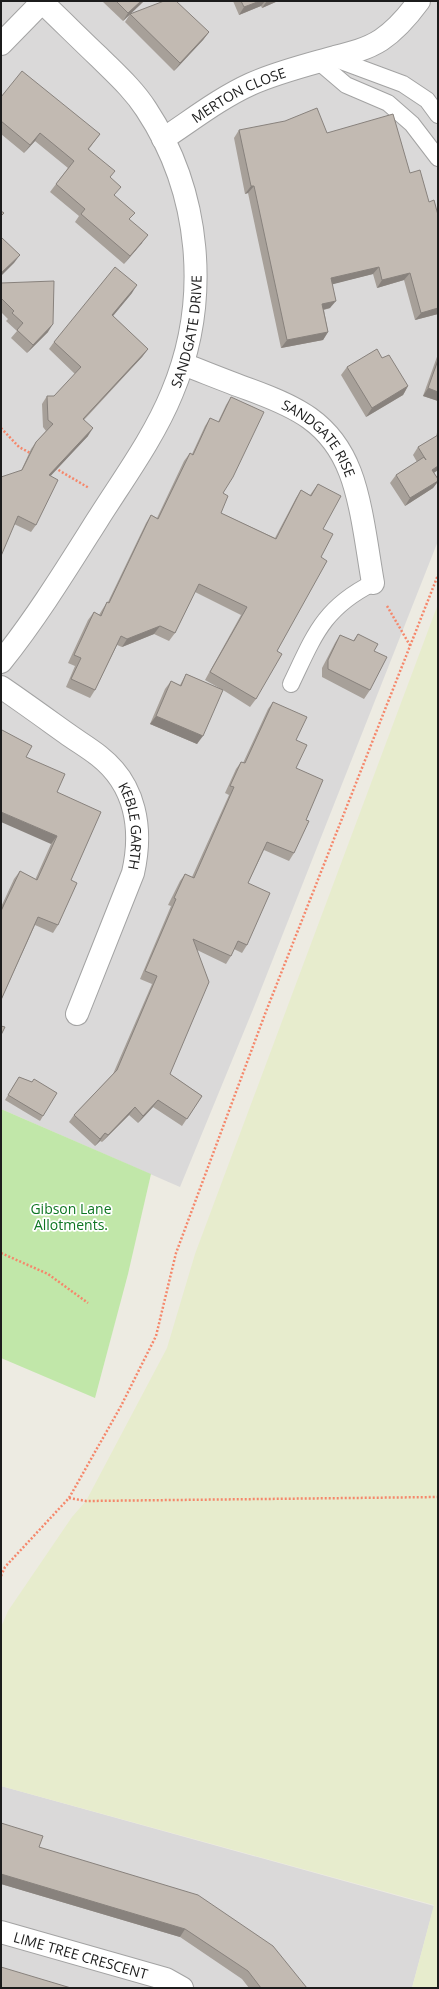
<svg xmlns="http://www.w3.org/2000/svg" width="439" height="1989" font-family="'Open Sans',sans-serif">
<style>
.residential{fill:#dad9d9}
.farmland{fill:#e7eccd}
.grass{fill:#c1e7a9}
.lines{fill:none;stroke-linecap:round;stroke-linejoin:round}
.lane-casing{stroke:#a3a3a3;stroke-width:18}
.street-casing{stroke:#a3a3a3;stroke-width:24}
.path{stroke:#f5876b;stroke-width:2.5;stroke-dasharray:2 2;stroke-linecap:butt}
.lane{stroke:#fff;stroke-width:16}
.street{stroke:#fff;stroke-width:22}
.wall{fill:#a7a099}
.shaded-wall{fill:#88827d}
.building{fill:#c2bab2;stroke:#88827d}
.labels{text-anchor:middle;dominant-baseline:central;stroke-width:3.5;stroke-linejoin:round;paint-order:stroke}
.street-label{font-size:14px;fill:#1c1c1c;stroke:#fff}
.park-label{font-size:14px;fill:#0e7622;stroke:#fff}
</style>
<rect width="100%" height="100%" fill="#edebe2"/>
<g class="residential">
<polygon points="1,1 438,1 438,541 254,1007 180,1187 1,1109"/>
<polygon points="1,1786 434,1906 412,1988 1,1988"/>
</g>
<polygon class="farmland" points="438,604 438,1988 412,1988 434,1905 1,1786 1,1627 8,1611 72,1517 86,1501 167,1348 195,1254"/>
<polygon class="grass" points="1,1109 151,1174 128,1274 95,1398 1,1358"/>
<g class="lines">
<defs>
<g id="lane">
<polyline points="333,58 403,84 427,100 438,115"/>
<polyline points="319,62 346,85 388,103 412,124 438,158"/>
<path d="M291,684C314,636 323,608 373,583"/>
</g>
<g id="street">
<polyline points="1,44 42,2"/>
<path id="s1" d="M163,139C192,120 220,98 251,84C278,72 307,65 335,57C351,53 367,49 381,40C396,30 408,16 419,1"/>
<path id="s2" d="M183,364C204,372 226,381 248,389C295,406 331,422 350,472C362,503 367,549 373,583"/>
<path id="s3" d="M1,662C37,617 67,568 98,519C124,478 154,437 172,393C211,300 201,192 146,109C133,89 116,74 99,57C80,39 61,20 41,1"/>
<path id="s4" d="M1,687C23,702 45,718 66,733C77,741 89,748 99,756C136,785 143,829 133,873L77,1014"/>
<path id="s5" d="M1,1932L166,1979L182,1988"/>
</g>
</defs>
<use href="#lane" class="lane-casing"/>
<use href="#street" class="street-casing"/>
<g class="path">
<polyline points="1,428 19,447 32,454"/>
<polyline points="55,468 89,488"/>
<polyline points="387,606 411,647"/>
<polyline points="1,1253 48,1274 88,1303"/>
<polyline points="69,1498 86,1501 438,1497"/>
<polyline points="1,1576 5,1567 69,1498 121,1406 156,1336 176,1253 265,1014 438,575"/>
</g>
<use href="#lane" class="lane"/>
<use href="#street" class="street"/>
</g>
<g class="wall">
<polygon points="102,1 144,1 123,21"/>
<polygon points="233,1 278,1 262,8 261,6 239,15"/>
<polygon points="130,14 209,32 203,40 174,71 125,22"/>
<polygon points="1,97 100,134 89,149 110,178 115,196 130,220 142,243 124,264 75,222 79,216 50,192 68,168 35,141 24,153 1,134"/>
<polygon points="239,130 327,133 438,314 415,320 404,280 377,288 373,274 332,284 330,308 324,310 328,332 323,340 281,348 248,193 245,194 234,138"/>
<polygon points="1,283 48,332 27,353 11,338 17,331 6,321 8,319 1,312"/>
<polygon points="132,293 113,316 148,349 142,357 84,420 88,436 50,476 36,525 31,532 14,524 21,471 31,449 36,442 46,431 43,427 42,404 47,396 54,396 75,374 49,349 54,342"/>
<polygon points="438,354 438,401 423,396"/>
<polygon points="382,358 408,386 403,395 366,417 341,375 347,367"/>
<polygon points="231,397 223,493 221,513 275,538 296,498 301,490 310,495 318,484 323,529 321,557 277,651 256,699 250,707 223,690 197,744 150,724 165,689 171,681 180,685 186,674 221,689 205,680 241,615 195,592 175,633 169,641 154,634 122,647 117,645 95,690 90,698 66,687 75,666 68,663 88,620 94,612 99,615 102,610 107,602 108,602 146,523 151,515 157,518 184,461 190,453 192,454 205,426 210,418 218,422 226,405"/>
<polygon points="438,428 438,470 434,473 438,479 438,482 433,488 405,506 390,483 396,475 417,462 413,455 418,447 436,437"/>
<polygon points="358,634 374,651 370,690 364,699 322,677 322,668 335,643 340,635 353,641"/>
<polygon points="273,702 296,740 296,768 306,820 294,853 289,861 264,850 248,883 247,945 242,953 234,949 231,956 226,964 197,950 170,1074 202,1096 182,1126 153,1107 138,1123 129,1115 102,1142 100,1141 95,1146 69,1122 74,1115 113,1074 152,984 140,979 171,906 168,905 180,881 185,874 192,877 229,795 225,793 236,769 241,762 243,763 268,709"/>
<polygon points="26,757 57,792 71,880 58,925 53,933 35,925 1,1000 1,907 14,879 20,871 35,880 51,844"/>
<polygon points="19,1077 32,1082 43,1116 40,1121 5,1100"/>
<polygon points="1,1823 39,1847 307,1988 249,1988 242,1979 180,1937 1,1884"/>
</g>
<g class="shaded-wall">
<polygon points="141,1 144,1 123,21 128,13"/>
<polygon points="260,1 265,1 261,6 239,15 244,7"/>
<polygon points="267,1 278,1 262,8"/>
<polygon points="209,32 203,40 174,71 180,63"/>
<polygon points="40,133 35,141 24,153 30,145"/>
<polygon points="251,186 254,186 248,193 245,194"/>
<polygon points="148,235 142,243 124,264 130,256"/>
<polygon points="20,255 14,263 1,276 1,273"/>
<polygon points="379,267 373,274 326,286 331,278"/>
<polygon points="410,273 404,280 377,288 382,280"/>
<polygon points="137,285 132,293 107,323 112,315"/>
<polygon points="336,301 330,308 317,311 322,304"/>
<polygon points="438,308 438,314 415,320 421,313"/>
<polygon points="53,324 48,332 27,353 33,345"/>
<polygon points="328,332 323,340 281,348 287,340"/>
<polygon points="148,349 142,357 77,426 83,419"/>
<polygon points="408,386 403,395 366,417 372,408"/>
<polygon points="428,388 438,392 438,401 423,396"/>
<polygon points="93,428 88,436 44,483 49,475"/>
<polygon points="438,466 438,470 427,477 432,470"/>
<polygon points="438,481 433,488 405,506 410,498"/>
<polygon points="160,626 154,634 122,647 127,639"/>
<polygon points="156,716 203,736 197,744 150,724"/>
<polygon points="1,812 57,836 51,844 1,822"/>
<polygon points="158,1100 153,1107 138,1123 143,1116"/>
<polygon points="135,1107 129,1115 102,1142 108,1135"/>
<polygon points="105,1133 100,1141 95,1146 100,1139"/>
<polygon points="1,1874 185,1929 180,1937 1,1884"/>
</g>
<g class="building">
<polygon points="116,1 141,1 128,13"/>
<polygon points="164,1 176,1 209,32 180,63 130,14"/>
<polygon points="241,1 260,1 244,7"/>
<polygon points="22,71 100,134 88,149 115,171 110,177 121,187 114,195 135,213 129,219 148,235 130,256 81,214 85,209 56,184 74,161 40,133 30,145 1,121 1,97"/>
<polygon points="317,108 327,133 393,114 410,173 420,170 429,202 434,200 438,215 438,308 421,313 410,273 382,280 379,267 331,278 336,301 322,304 328,332 287,340 254,186 251,186 239,130 285,121"/>
<polygon points="1,211 4,213 1,216"/>
<polygon points="2,238 20,255 1,273 1,239"/>
<polygon points="115,267 137,285 112,315 148,349 83,419 93,428 49,475 58,480 36,525 18,516 1,556 1,477 22,470 36,442 53,424 48,420 47,396 54,396 81,367 54,342"/>
<polygon points="54,281 53,324 33,345 17,330 23,323 12,313 14,311 1,298 1,283"/>
<polygon points="377,349 382,358 389,355 408,386 372,408 347,367"/>
<polygon points="438,360 438,392 428,388"/>
<polygon points="231,397 264,412 233,477 223,493 228,496 221,513 276,539 301,490 311,496 318,484 341,496 323,529 333,534 321,557 327,561 277,651 282,654 256,699 210,672 247,607 199,584 175,633 160,626 127,639 121,636 95,690 71,679 81,658 74,655 94,612 101,616 107,602 109,603 151,515 158,519 190,453 193,455 210,418 219,422"/>
<polygon points="438,435 438,466 432,470 438,479 438,481 410,498 396,475 424,457 426,460 418,447"/>
<polygon points="358,634 378,644 374,651 387,657 370,690 328,669 328,660 340,635 354,641"/>
<polygon points="186,674 223,690 203,736 156,716 171,681 181,686"/>
<polygon points="273,702 307,717 296,740 307,745 296,768 323,780 306,820 309,821 294,853 267,842 248,883 270,893 247,945 238,941 231,956 193,939 209,982 170,1074 202,1096 187,1119 158,1100 143,1116 135,1107 108,1135 105,1133 100,1139 74,1115 117,1070 157,976 145,971 176,899 174,898 185,874 194,878 234,787 230,786 241,762 245,763"/>
<polygon points="2,730 32,746 26,757 65,774 57,792 101,812 71,880 77,883 58,925 38,917 1,1000 1,911 20,871 37,880 57,836 1,812 1,731"/>
<polygon points="1,1026 5,1027 1,1035"/>
<polygon points="19,1077 32,1082 34,1079 57,1093 43,1116 8,1095"/>
<polygon points="1,1823 43,1836 39,1847 198,1895 273,1946 307,1988 261,1988 248,1971 185,1929 1,1874"/>
<polygon points="1,1967 71,1988 1,1988"/>
</g>
<g class="labels">
<g class="street-label">
<text stroke="none"><textPath href="#s1" startOffset="88">MERTON CLOSE</textPath></text>
<text stroke="none"><textPath href="#s3" startOffset="383">SANDGATE DRIVE</textPath></text>
<text stroke="none"><textPath href="#s2" startOffset="159">SANDGATE RISE</textPath></text>
<text stroke="none"><textPath href="#s4" startOffset="201">KEBLE GARTH</textPath></text>
<text stroke="none"><textPath href="#s5" startOffset="83">LIME TREE CRESCENT</textPath></text>
</g>
<g class="park-label">
<text x="71" y="1208">Gibson Lane<tspan x="71" dy="16">Allotments.</tspan></text>
</g>
</g>
<rect width="439" height="1989" fill="none" stroke="#1c1c1c" stroke-width="4"/>
</svg>
